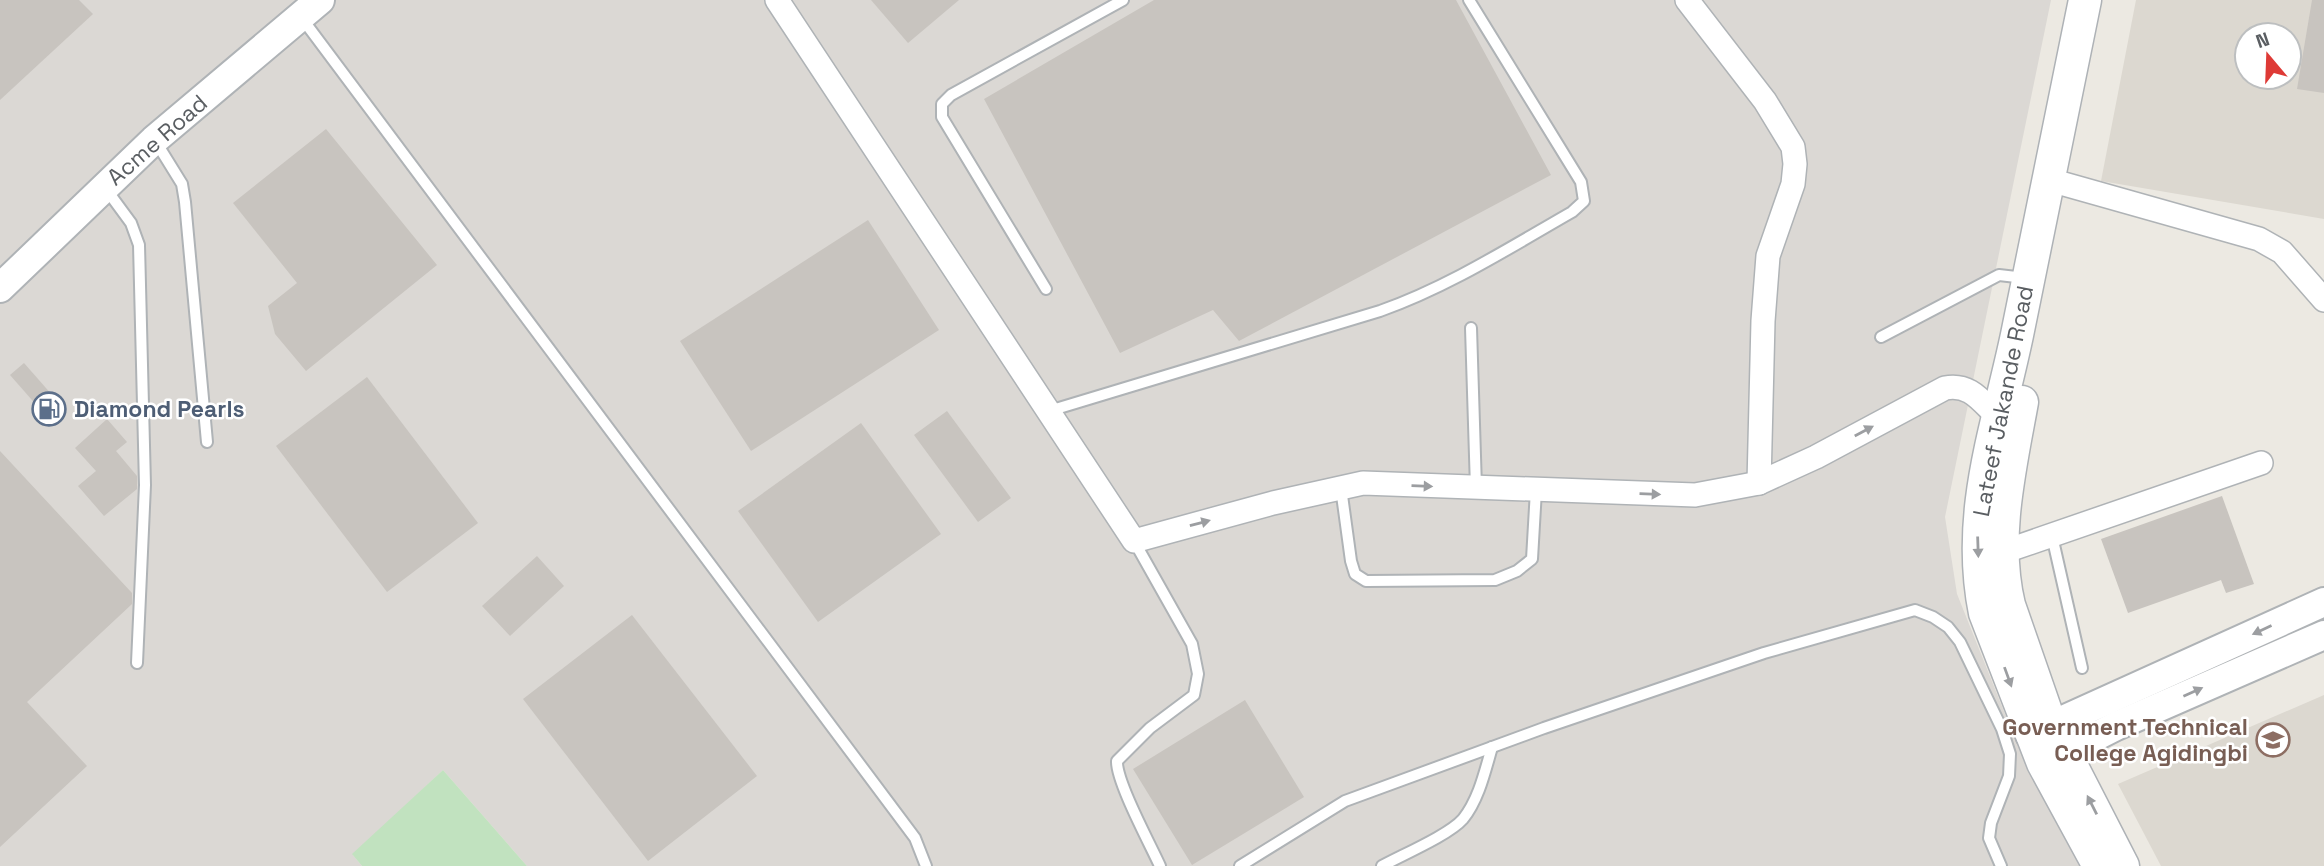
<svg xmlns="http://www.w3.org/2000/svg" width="2324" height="866" font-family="'Space Grotesk',sans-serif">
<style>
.industrial{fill:#dbd8d4}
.education{fill:#dcd8d0;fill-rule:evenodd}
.green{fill:#c1e2bf}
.building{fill:#c8c4bf}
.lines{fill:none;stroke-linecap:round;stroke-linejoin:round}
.service-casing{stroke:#afb3b6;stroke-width:14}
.minor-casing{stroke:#afb3b6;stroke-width:26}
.tertiary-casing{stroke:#afb3b6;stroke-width:32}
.secondary-casing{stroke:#aeb2b6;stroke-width:35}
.service{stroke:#fff;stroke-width:10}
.minor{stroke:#fff;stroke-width:23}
.tertiary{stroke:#fff;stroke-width:28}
.secondary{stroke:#fff;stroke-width:32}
.oneway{fill:#9c9ea1}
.labels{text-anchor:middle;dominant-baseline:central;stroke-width:5;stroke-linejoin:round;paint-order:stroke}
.street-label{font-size:23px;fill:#5a5e62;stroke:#fff}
.service-label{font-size:23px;font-weight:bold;fill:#4e5e75;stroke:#fff;text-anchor:start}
.education-label{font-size:23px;font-weight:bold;fill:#785e54;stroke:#fff;text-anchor:end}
</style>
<rect width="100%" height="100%" fill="#ece9e2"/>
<polygon class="industrial" points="0,0 2051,0 1945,517 1957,594 2005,714 2083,866 527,866 443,770 353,855 362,866 0,866"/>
<g class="education">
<path d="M2136,0H2324V219L2101,181ZM2247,35H2289V77H2247Z"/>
<polygon points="2324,695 2324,866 2161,866 2118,784"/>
</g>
<polygon class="green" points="443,770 527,866 362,866 352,854"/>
<g class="building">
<polygon points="0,0 79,0 93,14 0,100"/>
<polygon points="871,0 959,0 908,43"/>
<polygon points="1154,0 1456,0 1551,175 1239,341 1213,310 1120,353 984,99"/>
<polygon points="2312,0 2324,0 2324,93 2297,89"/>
<polygon points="326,129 437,265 306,371 275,334 268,306 297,283 233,203"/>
<polygon points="868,220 939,330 751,451 680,341"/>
<polygon points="24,363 60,404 46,416 10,375"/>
<polygon points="367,377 478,523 387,592 276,446"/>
<polygon points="947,411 1011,498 978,522 914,435"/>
<polygon points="107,419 127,442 116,451 137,476 137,489 104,516 78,486 96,471 75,448"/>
<polygon points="861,423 941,534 818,622 738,511"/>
<polygon points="0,451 132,593 132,604 27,702 87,766 0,847"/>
<polygon points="2222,496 2254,584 2226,593 2221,580 2128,613 2101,539"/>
<polygon points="537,556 564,586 510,636 482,606"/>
<polygon points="632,615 757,776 648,861 523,699"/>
<polygon points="1245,700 1304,797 1192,865 1133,769"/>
</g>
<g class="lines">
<defs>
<g id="service">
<polyline points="301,17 915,838 926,866"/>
<polyline points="156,142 182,184 185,202 207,442"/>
<polyline points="106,189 131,223 139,245 145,485 137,663"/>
<polyline points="1046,289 942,117 942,104 951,95 1123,0"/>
<polyline points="1471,328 1476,488"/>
<polyline points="1881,337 1999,275 2025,278"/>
<path d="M1049,411L1380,311C1448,287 1509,248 1572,212L1584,201L1581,182L1469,0"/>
<polyline points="1341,488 1351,561 1355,574 1366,581 1495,580 1517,571 1532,559 1536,490"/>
<polyline points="2052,536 2082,668"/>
<path d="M1134,541L1192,644L1198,674L1194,695L1150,728L1117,761C1116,781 1150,844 1160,866"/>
<polyline points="1240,866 1345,801 1544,728 1764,653 1915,610 1933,617 1948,627 1960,642 2002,729 2010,754 2009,776 1991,823 1989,838 2001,866"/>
<path d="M1382,866C1402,855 1449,835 1463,819C1479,799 1485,771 1492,747"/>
</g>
<g id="minor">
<path d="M777,0L1134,541L1273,503L1363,483L1695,495L1759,483L1816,457L1945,388C1970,383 1981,401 1998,417"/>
<polyline points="1687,0 1765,101 1793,147 1795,164 1793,184 1768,256 1763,321 1759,483"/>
<polyline points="2064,184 2259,239 2282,252 2324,300"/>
<polyline points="2003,552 2261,463"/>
</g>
<g id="tertiary">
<polyline points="0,288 154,140 320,0"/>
<polyline points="2030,735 2324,602"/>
<polyline points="2045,762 2116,726 2324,635"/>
</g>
<g id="secondary">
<path d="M2085,0C2062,112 2040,223 2017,335C1997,430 1965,514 1985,613L2043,763L2099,866"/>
<path d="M2022,402C2010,468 1993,539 2009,605L2051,726L2123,866"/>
</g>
</defs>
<use href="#service" class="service-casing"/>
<use href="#minor" class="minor-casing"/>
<use href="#tertiary" class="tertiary-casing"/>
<use href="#secondary" class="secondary-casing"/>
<use href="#service" class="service"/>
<use href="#minor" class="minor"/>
<use href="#tertiary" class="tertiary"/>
<use href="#secondary" class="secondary"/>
</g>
<defs><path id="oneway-solid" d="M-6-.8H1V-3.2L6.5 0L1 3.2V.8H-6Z" transform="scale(1.75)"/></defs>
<g class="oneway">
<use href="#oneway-solid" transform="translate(1864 431) rotate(-28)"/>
<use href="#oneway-solid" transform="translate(1422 486) rotate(2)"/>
<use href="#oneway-solid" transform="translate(1650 494) rotate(2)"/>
<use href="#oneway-solid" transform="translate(1200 523) rotate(-15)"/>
<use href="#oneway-solid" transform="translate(1978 547) rotate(88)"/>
<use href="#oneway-solid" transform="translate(2262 630) rotate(155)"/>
<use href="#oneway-solid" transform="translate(2008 677) rotate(70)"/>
<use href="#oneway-solid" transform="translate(2193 692) rotate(-24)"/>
<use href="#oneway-solid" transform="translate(2092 805) rotate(-117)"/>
</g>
<defs>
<symbol id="fuel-ring" viewBox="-11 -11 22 22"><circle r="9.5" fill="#fff" stroke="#5c6f8a" stroke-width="1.5"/><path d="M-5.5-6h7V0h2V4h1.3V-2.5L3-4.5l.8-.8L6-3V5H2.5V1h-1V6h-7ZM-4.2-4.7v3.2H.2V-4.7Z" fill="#5c6f8a"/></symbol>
<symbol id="school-ring" viewBox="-11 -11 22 22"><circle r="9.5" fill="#fff" stroke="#8d6e63" stroke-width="1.5"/><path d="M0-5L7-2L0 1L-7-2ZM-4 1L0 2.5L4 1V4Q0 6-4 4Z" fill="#8d6e63"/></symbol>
</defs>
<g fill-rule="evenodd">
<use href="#fuel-ring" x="30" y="390" width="38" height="38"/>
<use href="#school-ring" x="2254" y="721" width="38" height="38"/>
</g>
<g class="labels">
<g class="street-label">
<text transform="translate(157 140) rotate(-41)">Acme Road</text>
<text transform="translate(2003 401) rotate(-79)">Lateef Jakande Road</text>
</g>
<g class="service-label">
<text x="74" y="409">Diamond Pearls</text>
</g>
<g class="education-label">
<text x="2248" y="727">Government Technical<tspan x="2248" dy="26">College Agidingbi</tspan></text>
</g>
</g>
<g transform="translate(2268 56) rotate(341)"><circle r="33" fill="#ffffff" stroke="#bdbfc0" stroke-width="2"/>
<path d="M0-5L12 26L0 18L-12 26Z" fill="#de3a36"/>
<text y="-10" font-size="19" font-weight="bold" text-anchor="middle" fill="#5a5e62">N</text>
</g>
</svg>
